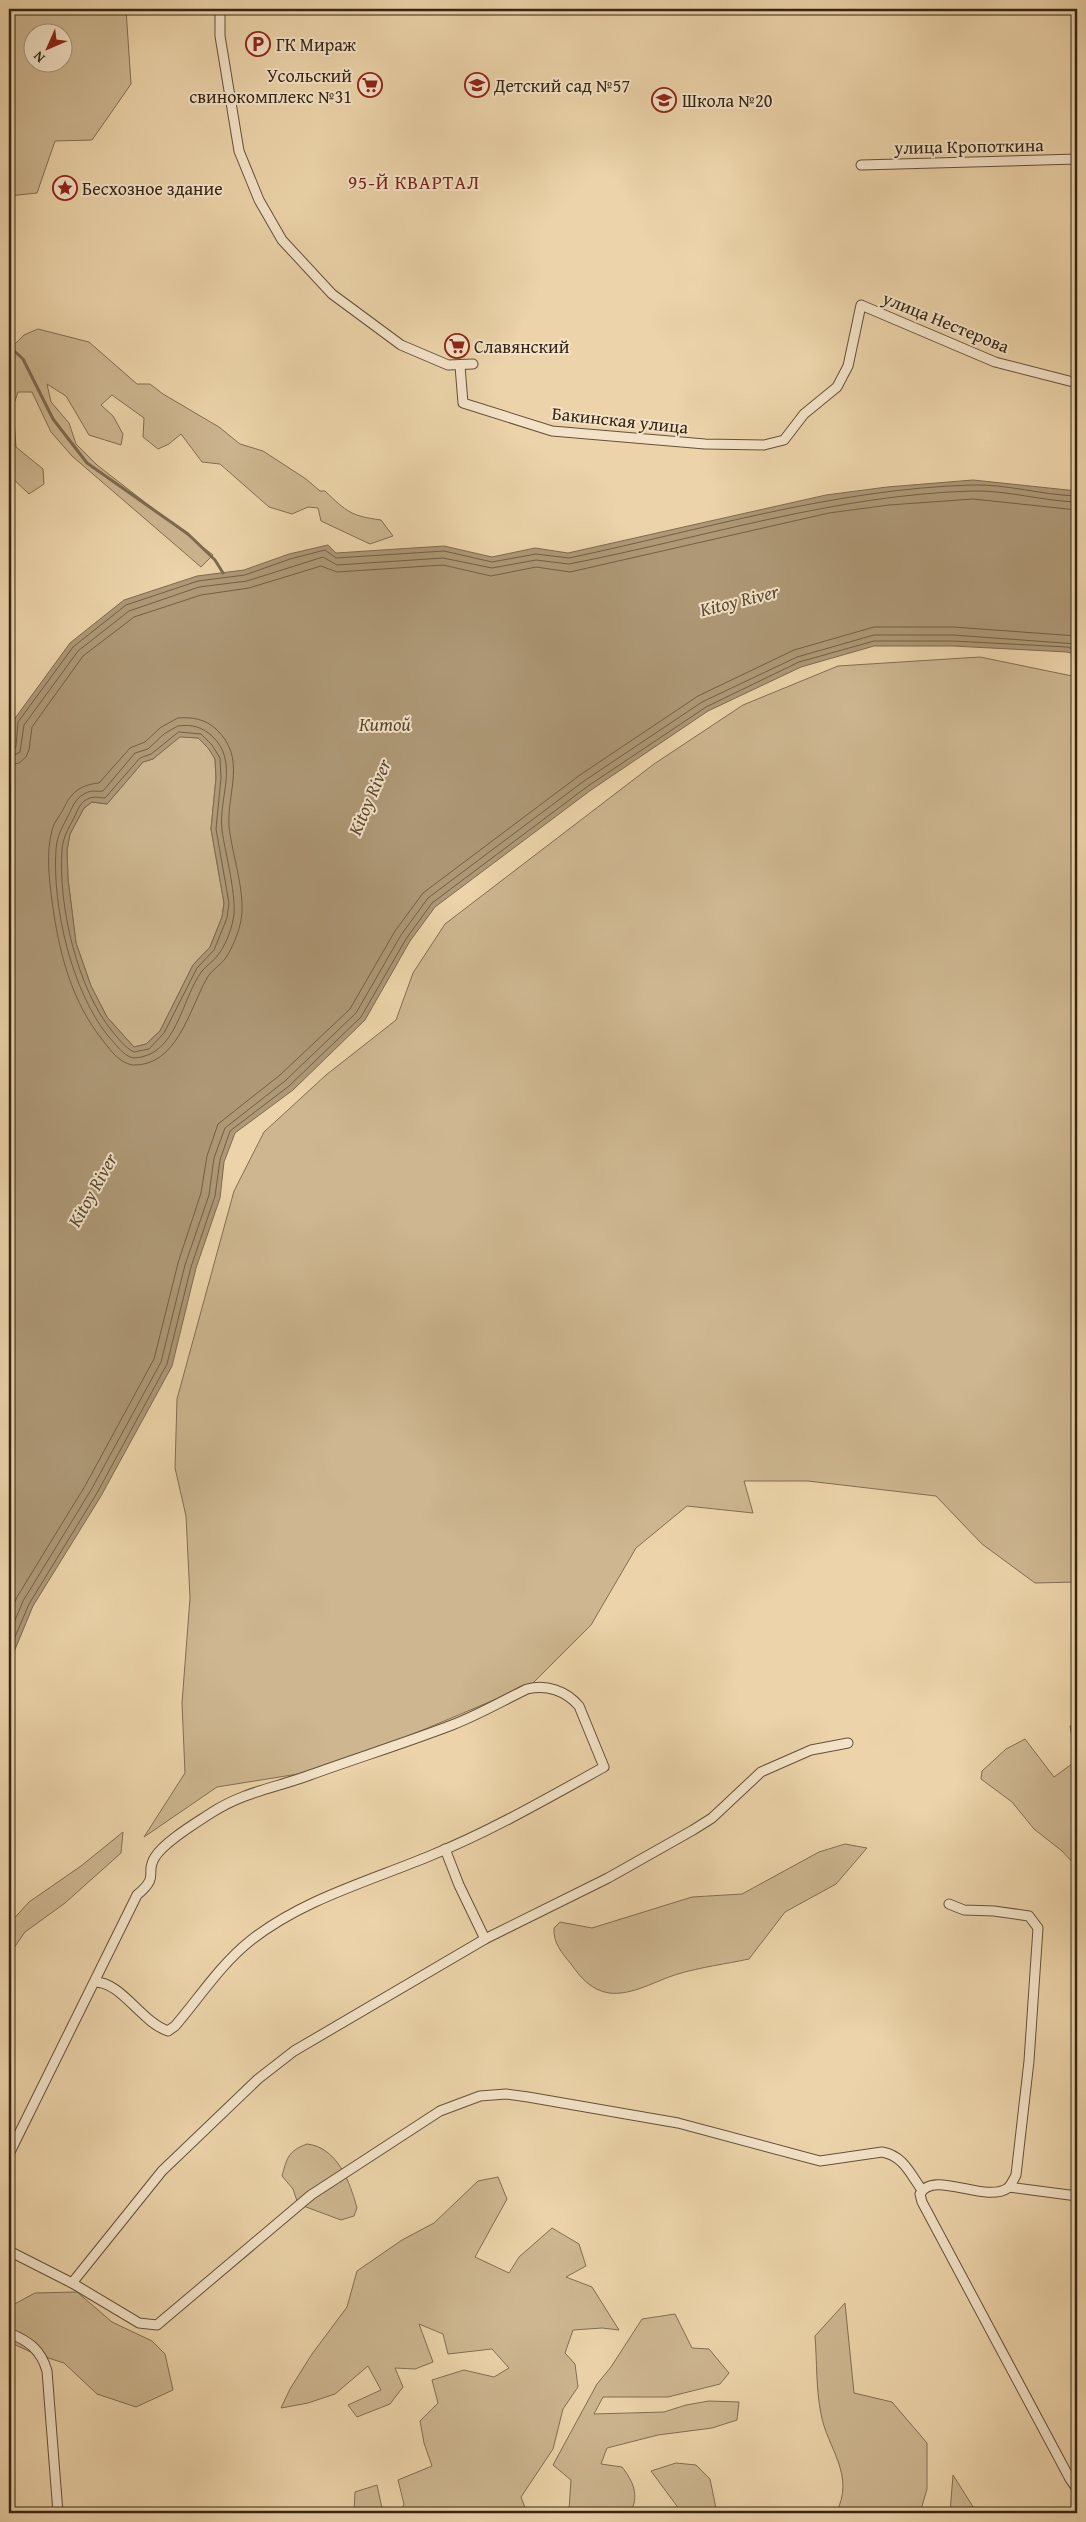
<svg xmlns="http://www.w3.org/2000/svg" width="1086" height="2522" font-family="'Gentium Book Plus',serif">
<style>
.green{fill:#cdb690;stroke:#816e52;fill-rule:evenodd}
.water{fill:#ae9876;stroke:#7e6a4f;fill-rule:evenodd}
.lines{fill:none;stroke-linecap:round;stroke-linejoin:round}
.shore{stroke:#725f45;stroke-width:1}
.stream{stroke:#7e6a4f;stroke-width:3}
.street-casing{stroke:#635139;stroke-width:11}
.street{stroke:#f3e2c7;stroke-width:9}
.labels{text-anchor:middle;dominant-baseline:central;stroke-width:4;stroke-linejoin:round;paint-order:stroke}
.poi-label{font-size:18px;fill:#352614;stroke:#f3e2c7;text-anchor:start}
.street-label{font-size:18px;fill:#352614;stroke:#f3e2c7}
.neighbourhood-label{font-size:19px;letter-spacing:1px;fill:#7a1f14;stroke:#f3e2c7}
.water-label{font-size:19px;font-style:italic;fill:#594831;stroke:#f3e2c7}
</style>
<rect width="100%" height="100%" fill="#ecd3a9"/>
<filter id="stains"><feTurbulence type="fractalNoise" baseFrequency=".004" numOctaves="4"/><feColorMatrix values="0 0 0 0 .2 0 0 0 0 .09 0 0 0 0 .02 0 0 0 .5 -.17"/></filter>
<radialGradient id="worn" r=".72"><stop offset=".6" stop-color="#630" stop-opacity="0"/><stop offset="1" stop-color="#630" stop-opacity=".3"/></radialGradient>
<g class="green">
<path d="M9,9H126L131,84L92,140L55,141L37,193L9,196ZM32,32H62V62H32Z"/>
<path d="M38,329L89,342L137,384H150L163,394L219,427L240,444L263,451L306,479L320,491H325C347,512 351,516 381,520L393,536L370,544L321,521L318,508L308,507L292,514L269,507L220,464L202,462L181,434L169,444L158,449L143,437L144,418L112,395L101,405L113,416L123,434L121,445L89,435L66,396L47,384L51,402L69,423L76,444L97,465L213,555L201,567L72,456L51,432L32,392H18L13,407L16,447L43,469L44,484L29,494L9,475V345L13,346L24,335Z"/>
<polygon points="980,657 1077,677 1077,1582 1035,1583 982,1544 936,1496 808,1481 744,1481 753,1513 687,1506 636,1548 591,1625 532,1684 411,1735 317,1771 217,1787 144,1837 185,1773 182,1703 190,1598 186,1516 175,1468 177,1399 234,1191 264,1132 326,1075 396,1020 413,973 445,924 654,764 743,705 838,666"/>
<polygon points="180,736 198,738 209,748 215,759 216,778 211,829 224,903 222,917 210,947 193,965 160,1031 146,1044 134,1047 107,1017 91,986 76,943 68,879 67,850 70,834 84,808 92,802 107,804 143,762 153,759"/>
<polygon points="1077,1723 1077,1867 1062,1851 1034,1829 1012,1802 981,1779 982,1771 1006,1749 1025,1739 1054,1777 1076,1761 1070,1726"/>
<polygon points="123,1832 121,1853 65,1903 25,1932 9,1955 9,1924 29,1902 81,1866"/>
<path d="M845,1844L867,1848L836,1884L785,1912L749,1959C726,1964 701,1967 678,1974C657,1980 632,1996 609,1993C591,1990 581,1978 571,1964C562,1953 553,1943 554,1928L560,1922L592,1928L692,1897L742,1894L819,1852Z"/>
<path d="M307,2144C337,2147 350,2182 357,2208L354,2216L341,2220L298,2204L293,2189L282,2176C287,2158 288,2151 307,2144Z"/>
<polygon points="498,2177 507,2199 475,2257 509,2273 519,2257 552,2228 579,2244 586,2266 566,2277 592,2287 619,2330 602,2328 573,2330 565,2353 575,2364 578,2387 563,2409 553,2449 521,2497 527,2513 400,2513 404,2504 398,2480 432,2466 424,2443 420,2421 438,2403 432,2380 464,2370 494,2377 509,2368 492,2349 448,2354 443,2334 419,2324 433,2362 415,2369 395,2368 403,2387 390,2404 357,2417 348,2405 381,2390 368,2366 335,2394 308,2403 281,2408 290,2389 312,2354 347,2307 357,2271 402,2240 434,2223 478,2181"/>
<polygon points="77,2292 112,2322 152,2341 165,2354 173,2390 136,2407 97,2394 64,2363 33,2353 9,2342 9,2307 35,2293"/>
<path d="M845,2303L854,2393L892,2402L927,2443V2489L920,2513H836C856,2475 827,2448 821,2414C816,2389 817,2362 815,2336Z"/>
<path d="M675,2314L692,2348L709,2349L729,2373L720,2384L668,2397H603L594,2414L664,2412L686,2405L709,2401L739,2402L737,2420L712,2428L658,2435L607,2448L601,2464L622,2467C633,2481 640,2496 630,2513H567L569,2510L571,2480L553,2465L597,2384L611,2367L642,2319Z"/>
<polygon points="676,2463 696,2465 710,2479 717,2513 682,2513 651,2471"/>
<polygon points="953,2475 977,2513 950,2513"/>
<polygon points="377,2485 383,2513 354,2513 355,2492"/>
</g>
<path class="water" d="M973,480L1077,491V655L1067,652L953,646H874L801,667L708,711L591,790L435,907L410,941L365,1020L293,1090L235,1133L224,1162L220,1198L196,1268L172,1366L101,1496L33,1606L9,1664V776L13,721L70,643L124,600L197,576L244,570L289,554L328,545L336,553L444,546L492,557L535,548L568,553L826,495L887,487ZM180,737L198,738L208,748L215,759L216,778L211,829L224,903L222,917L210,947L193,965L160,1031L146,1044L134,1047L107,1017L91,986L76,943L68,879L67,850L70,834L84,808L92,802L107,804L143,762L153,759Z"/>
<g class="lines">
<g class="shore">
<path d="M178,718C193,717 205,719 216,729C247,758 227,791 229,826C232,855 246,893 241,920C239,932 232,949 225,959C219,966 211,971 207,978C189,1010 177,1067 132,1065C119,1062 112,1052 104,1042C71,1001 59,953 52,901C49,878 46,853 52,830C54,822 59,817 63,810C71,792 80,785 99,783L130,748L145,742L160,728Z"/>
<path d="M178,726C192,724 202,727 212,736C240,762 218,798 222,830C225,853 238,899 233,920C231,931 225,946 218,955C214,961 207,965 202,971C181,999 177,1057 133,1058C122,1055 116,1044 108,1036C72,991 52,907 56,849C57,835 63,826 69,814C74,804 76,797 88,792C92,790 98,792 103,791L135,753L148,749L164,734Z"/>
<path d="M179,732L201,734L212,745L220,758L221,778L216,829L229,903L227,918L214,950L197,968L164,1033L149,1049L134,1052C124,1047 119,1039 112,1031C77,988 58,905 62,850C63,837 68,829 74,818C78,810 80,801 90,798C95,796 101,798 105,798L140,758L151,754Z"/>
<path d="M9,751L16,747L18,722L73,647L126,605L198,581L245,575L290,559L325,550L336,558L444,551L492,562L536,554L569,558C702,530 834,489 972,485C1007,484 1042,495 1077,496"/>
<path d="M9,758L20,752L24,725L78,651L129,611L199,587L247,581L323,557L337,565L443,558L492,568L536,560L569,564C703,538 834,495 972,491C1007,490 1042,501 1077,502"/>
<polyline points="9,765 19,763 26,757 29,750 32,727 83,656 134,617 201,595 249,588 321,566 337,572 443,565 491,576 536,567 570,572 829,513 889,505 973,499 1077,510"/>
<polyline points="9,1616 17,1597 85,1486 154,1359 178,1263 201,1193 207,1156 218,1124 280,1075 350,1009 395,931 423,893 580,775 698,696 794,650 874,627 953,627 1077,636"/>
<polyline points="9,1635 23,1601 91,1490 161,1362 185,1265 209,1195 214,1158 225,1128 285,1081 356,1013 401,935 428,898 584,781 702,702 797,657 874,635 953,635 1077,644"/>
<polyline points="9,1651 29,1604 97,1493 167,1364 191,1267 215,1196 220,1160 230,1131 289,1086 361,1017 406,939 432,903 588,786 706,707 799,662 874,641 953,641 1067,647 1077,650"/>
</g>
<polyline class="stream" points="9,346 23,359 53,419 87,463 188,534 215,560 223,573"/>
<defs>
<g id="street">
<polyline points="220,9 220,36 239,151 259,200 282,240 332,294 401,345 448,365 473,364"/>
<polyline points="861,165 1077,159"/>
<polyline points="460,366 463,403 552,431 705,444 764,445 784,440 804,414 837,387 848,366 861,305 995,362 1077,383"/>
<polyline points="445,1849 459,1885 485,1939"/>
<path d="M949,1904L964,1910L994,1911L1029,1916L1038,1928L1029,2061L1016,2175C1014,2179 1011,2185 1008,2188C985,2204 933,2169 920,2194L922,2202L1070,2479L1077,2489"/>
<path d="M9,2154L137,1895C161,1875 144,1874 155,1857C164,1842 196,1823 211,1813C243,1792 275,1788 310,1775C357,1758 405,1743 452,1725C478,1715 502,1701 527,1689C547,1684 566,1691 579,1706L604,1767C548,1798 491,1831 432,1855C370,1881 303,1899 250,1941C221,1964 199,1998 175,2026L168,2031C141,2022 121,1981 94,1982"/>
<polyline points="1009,2187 1077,2196"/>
<path d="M9,2251L72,2283L139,2323L157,2325L311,2195L440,2111L480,2096L506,2094L528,2097L678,2123L820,2161L882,2152C904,2156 910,2174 922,2190"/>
<polyline points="72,2283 162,2171 258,2079 294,2051 485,1939 608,1878 693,1830 712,1818 761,1772 811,1750 848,1743"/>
<path d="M9,2333C29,2341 41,2350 47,2371L58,2513"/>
</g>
</defs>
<use href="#street" class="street-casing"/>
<use href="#street" class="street"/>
</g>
<defs>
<symbol id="parking-ring" viewBox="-11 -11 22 22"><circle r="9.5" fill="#f3e2c7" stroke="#8f2418" stroke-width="1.5"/><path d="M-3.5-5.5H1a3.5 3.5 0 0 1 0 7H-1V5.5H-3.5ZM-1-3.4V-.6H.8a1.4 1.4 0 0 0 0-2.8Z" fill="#8f2418"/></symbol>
<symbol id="supermarket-ring" viewBox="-11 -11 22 22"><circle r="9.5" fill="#f3e2c7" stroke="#8f2418" stroke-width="1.5"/><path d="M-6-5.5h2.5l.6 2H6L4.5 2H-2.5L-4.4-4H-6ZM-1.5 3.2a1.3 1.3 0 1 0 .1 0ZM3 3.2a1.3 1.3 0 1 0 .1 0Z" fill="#8f2418"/></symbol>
<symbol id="school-ring" viewBox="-11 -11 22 22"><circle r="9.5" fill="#f3e2c7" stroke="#8f2418" stroke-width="1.5"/><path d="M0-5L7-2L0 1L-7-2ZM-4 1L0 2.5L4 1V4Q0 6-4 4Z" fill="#8f2418"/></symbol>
<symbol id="sight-ring" viewBox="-11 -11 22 22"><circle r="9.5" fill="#f3e2c7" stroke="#8f2418" stroke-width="1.5"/><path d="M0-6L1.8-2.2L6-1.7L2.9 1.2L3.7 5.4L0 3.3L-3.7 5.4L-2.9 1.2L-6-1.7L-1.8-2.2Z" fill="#8f2418"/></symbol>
</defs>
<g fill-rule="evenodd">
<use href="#parking-ring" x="244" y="30" width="28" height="28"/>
<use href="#supermarket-ring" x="356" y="71" width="28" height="28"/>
<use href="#school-ring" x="463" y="71" width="28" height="28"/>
<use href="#school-ring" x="650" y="86" width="28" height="28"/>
<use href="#sight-ring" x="51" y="174" width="28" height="28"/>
<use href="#supermarket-ring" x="443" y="332" width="28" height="28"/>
</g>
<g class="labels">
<g class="poi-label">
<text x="276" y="44">ГК Мираж</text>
<text x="352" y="75" text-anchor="end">Усольский<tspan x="352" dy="21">свинокомплекс №31</tspan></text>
<text x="494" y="85">Детский сад №57</text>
<text x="682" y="100">Школа №20</text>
<text x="82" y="188">Бесхозное здание</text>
<text x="474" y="346">Славянский</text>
</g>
<g class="street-label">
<text transform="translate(969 146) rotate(-1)">улица Кропоткина</text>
<text transform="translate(946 322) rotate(22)">улица Нестерова</text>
<text transform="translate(620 420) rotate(6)">Бакинская улица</text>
</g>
<g class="neighbourhood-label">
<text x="414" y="182">95-Й КВАРТАЛ</text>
</g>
<g class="water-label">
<text transform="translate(739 600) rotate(-14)">Kitoy River</text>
<text x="385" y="724">Китой</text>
<text transform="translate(369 797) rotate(-67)">Kitoy River</text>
<text transform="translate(92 1190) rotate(-61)">Kitoy River</text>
</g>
</g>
<rect width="1086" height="2522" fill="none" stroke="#ecd3a9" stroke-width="30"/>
<rect x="10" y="10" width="1066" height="2502" fill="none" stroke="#352614" stroke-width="2.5"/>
<rect x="15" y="15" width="1056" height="2492" fill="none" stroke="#352614"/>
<g transform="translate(48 48) rotate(225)"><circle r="24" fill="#f3e2c7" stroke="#a7977f"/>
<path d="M0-4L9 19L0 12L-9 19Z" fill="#8f2418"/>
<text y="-8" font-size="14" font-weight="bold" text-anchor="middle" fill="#352614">N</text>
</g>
<rect width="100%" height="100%" filter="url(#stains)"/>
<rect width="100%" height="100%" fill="url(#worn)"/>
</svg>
